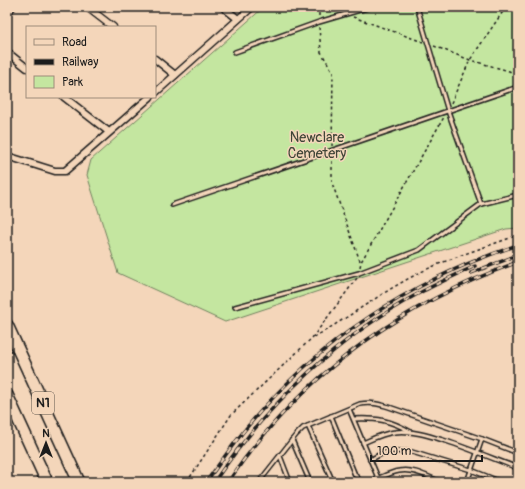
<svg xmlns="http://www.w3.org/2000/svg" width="525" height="489" font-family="Pangolin,sans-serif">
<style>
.green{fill:#c4e6a0;stroke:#70815e}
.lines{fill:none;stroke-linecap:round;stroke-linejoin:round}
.service-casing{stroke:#1c1c1c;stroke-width:6}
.minor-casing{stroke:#1c1c1c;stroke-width:9}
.motorway-casing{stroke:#1c1c1c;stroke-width:14}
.path{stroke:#1c1c1c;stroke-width:1.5;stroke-dasharray:3 3;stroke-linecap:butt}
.service{stroke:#f4d6ba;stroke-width:3}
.minor{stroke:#f4d6ba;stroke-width:6}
.motorway{stroke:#f4d6ba;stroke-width:11}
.rail-casing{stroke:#1c1c1c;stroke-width:3.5}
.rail{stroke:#f4d6ba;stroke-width:2;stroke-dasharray:6;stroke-linecap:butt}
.labels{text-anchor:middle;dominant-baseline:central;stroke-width:3;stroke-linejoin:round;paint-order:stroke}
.shield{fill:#f4d6ba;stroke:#5d544b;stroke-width:1}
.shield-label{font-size:13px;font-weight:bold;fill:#1c1c1c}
.park-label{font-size:14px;fill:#3e4436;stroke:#f4d6ba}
</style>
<rect width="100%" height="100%" fill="#f4d6ba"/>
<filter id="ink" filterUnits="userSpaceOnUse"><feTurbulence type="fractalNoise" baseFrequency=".025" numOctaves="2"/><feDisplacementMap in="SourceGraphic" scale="8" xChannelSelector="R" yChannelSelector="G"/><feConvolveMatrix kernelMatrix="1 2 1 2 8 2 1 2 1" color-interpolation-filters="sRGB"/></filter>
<g filter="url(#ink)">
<polygon class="green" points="264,7 518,7 518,228 506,229 225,322 118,273 87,175 91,160"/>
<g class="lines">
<defs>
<g id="service">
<polyline points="417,7 448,111 481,204"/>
<polyline points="235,52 319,22 370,7"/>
<polyline points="172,205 518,87"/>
<polyline points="235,307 359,273 419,250 481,204 518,195"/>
<polyline points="349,409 378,478"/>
<polyline points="331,416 355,475 361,482"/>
<path d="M354,419C378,418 390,420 411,432"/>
<polyline points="308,426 333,482"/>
<polyline points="292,440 310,482"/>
<path d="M363,443C374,438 384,433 395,432C412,430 430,436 446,441C470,449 494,459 518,468"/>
<polyline points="280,456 290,482"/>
<polyline points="370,460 381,454 391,451 412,452 471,470 501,482"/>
<path d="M259,482L296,435L303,428L360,404C371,402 379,404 389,407L482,439L518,453"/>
<path d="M369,482C379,479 388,473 399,471C413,468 428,477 441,482"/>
<polyline points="467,482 482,439"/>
</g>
<g id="minor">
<polyline points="87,7 113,27"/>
<polyline points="223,7 238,19"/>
<polyline points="7,13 12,7"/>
<polyline points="7,52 27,68"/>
<polyline points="155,59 175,75"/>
<polyline points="155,93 252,7"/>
<polyline points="64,97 109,132"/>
<polyline points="7,156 55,171 65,171 150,97"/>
</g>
<g id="motorway">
<polyline points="7,325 79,482"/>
<polyline points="7,395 47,482"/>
</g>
</defs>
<use href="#service" class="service-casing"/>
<use href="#minor" class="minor-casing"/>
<use href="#motorway" class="motorway-casing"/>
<g class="path">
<polyline points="319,7 319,17"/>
<polyline points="321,7 334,12"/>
<polyline points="353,17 423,42"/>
<polyline points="319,27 321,52 333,72 332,146"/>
<polyline points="434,46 470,60 509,71 518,75"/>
<polyline points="451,103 470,60 506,7"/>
<polyline points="332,155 332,183 360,261"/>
<polyline points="360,267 361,262 444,117"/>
<path d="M314,337C350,317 383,291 421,272C452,257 486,247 518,235"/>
<polyline points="187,482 231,415 312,338 357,278"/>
</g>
<use href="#service" class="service"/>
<use href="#minor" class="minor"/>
<use href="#motorway" class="motorway"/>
<defs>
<g id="rail">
<polyline points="471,273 518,255"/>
<path d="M206,482C220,463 233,444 248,426C318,341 413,279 518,245"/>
<path d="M214,482C268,403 339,336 423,291C440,282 458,274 475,266"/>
<path d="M228,482C300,376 399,305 518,262"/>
</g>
</defs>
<use href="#rail" class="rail-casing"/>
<use href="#rail" class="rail"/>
</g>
</g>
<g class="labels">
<rect class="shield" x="32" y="392" width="22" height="22" rx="3"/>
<g class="shield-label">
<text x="43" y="403">N1</text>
</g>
<g class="park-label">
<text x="317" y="137">Newclare<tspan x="317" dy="16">Cemetery</tspan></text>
</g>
</g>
<rect width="525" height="489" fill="none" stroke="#f4d6ba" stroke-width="24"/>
<rect x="12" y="12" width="501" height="465" fill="none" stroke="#1c1c1c" stroke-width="1.5" filter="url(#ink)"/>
<rect x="26" y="26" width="130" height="72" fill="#f4d6ba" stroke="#9e8c7b"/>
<rect x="34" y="39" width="20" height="6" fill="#f4d6ba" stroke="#9e8c7b"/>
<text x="62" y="46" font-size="12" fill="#1c1c1c">Road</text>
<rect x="34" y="59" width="20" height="6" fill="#1c1c1c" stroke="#9e8c7b"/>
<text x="62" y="66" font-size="12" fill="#1c1c1c">Railway</text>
<rect x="34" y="76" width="20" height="12" fill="#c4e6a0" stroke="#9e8c7b"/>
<text x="62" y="86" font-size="12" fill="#1c1c1c">Park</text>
<g transform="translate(46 443)" stroke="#f4d6ba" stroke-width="3" paint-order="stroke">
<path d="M0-3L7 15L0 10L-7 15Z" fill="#1c1c1c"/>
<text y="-6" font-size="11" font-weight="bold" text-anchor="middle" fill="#1c1c1c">N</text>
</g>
<path d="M371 455v6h111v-6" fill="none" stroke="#1c1c1c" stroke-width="2"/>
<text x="377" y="455" font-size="12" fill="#1c1c1c" stroke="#f4d6ba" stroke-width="3" paint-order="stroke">100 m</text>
</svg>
